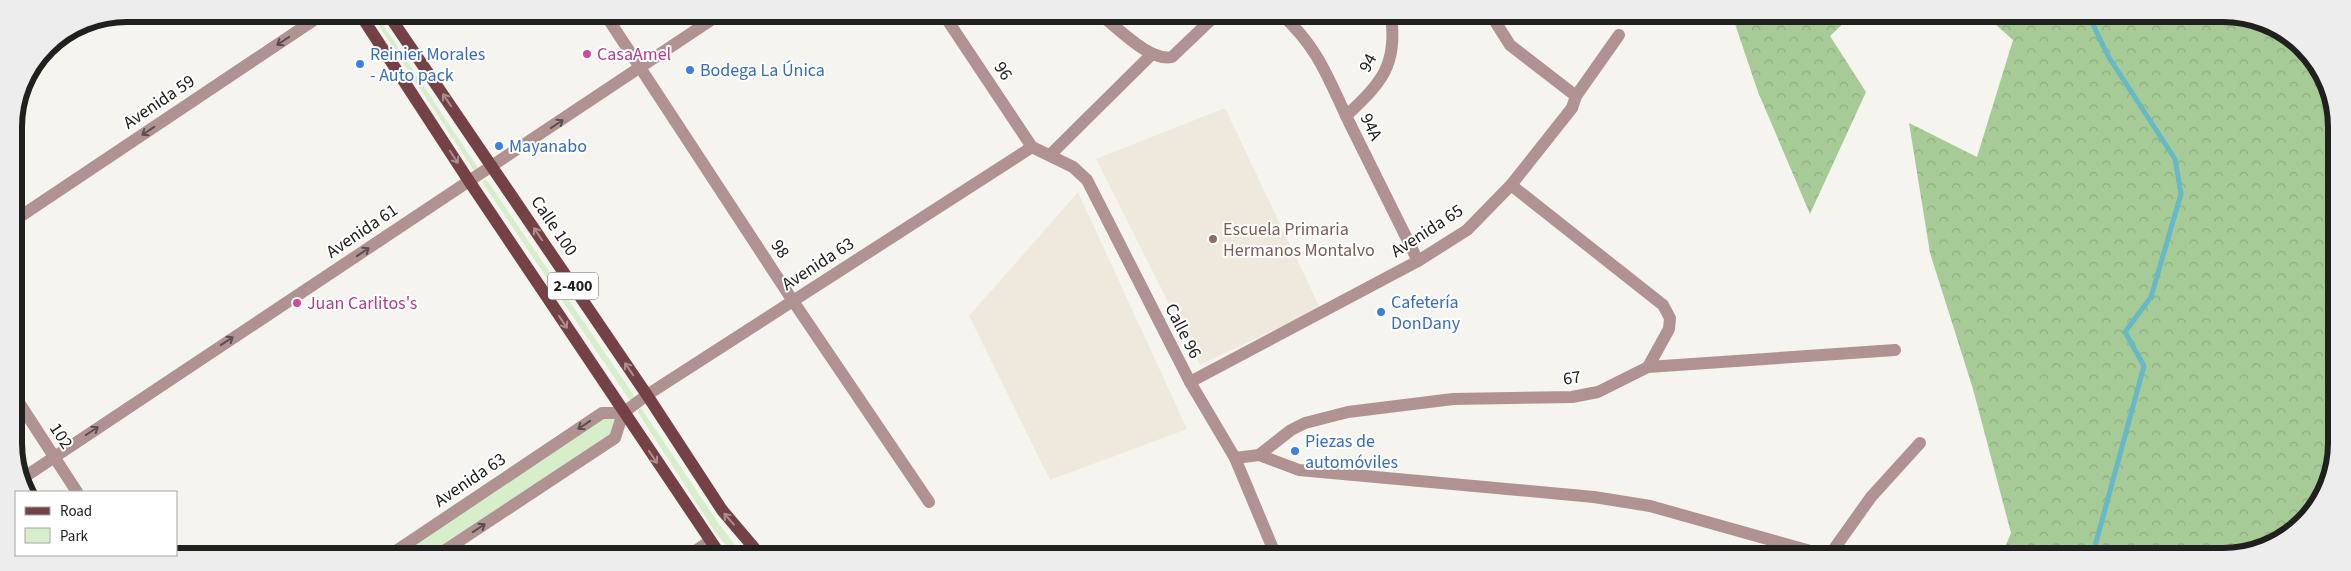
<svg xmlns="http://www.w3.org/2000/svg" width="2351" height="571" font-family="'Source Sans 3',sans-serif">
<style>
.built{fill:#eee9dc}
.green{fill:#d6efca}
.forest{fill:url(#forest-crowns)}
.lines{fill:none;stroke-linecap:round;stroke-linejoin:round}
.stream{stroke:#67b9c7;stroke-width:5}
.minor{stroke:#b19293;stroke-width:12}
.major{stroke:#744246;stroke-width:12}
.oneway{stroke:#5a4e4d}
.oneway2{stroke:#ac8e90}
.hotel-dot{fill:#d1479c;stroke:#fff;stroke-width:2}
.shop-dot{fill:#3f7fe0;stroke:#fff;stroke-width:2}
.education-dot{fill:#8d6e63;stroke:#fff;stroke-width:2}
.labels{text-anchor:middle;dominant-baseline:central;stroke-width:4;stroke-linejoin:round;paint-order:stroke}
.shield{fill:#fff;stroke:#636362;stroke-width:1}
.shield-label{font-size:16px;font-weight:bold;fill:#20201e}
.shop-label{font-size:18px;fill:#366cbe;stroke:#fff;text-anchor:start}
.hotel-label{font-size:18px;fill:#b23c85;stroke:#fff;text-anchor:start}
.street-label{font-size:18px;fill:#20201e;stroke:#fff}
.education-label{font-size:18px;fill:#785e54;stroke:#fff;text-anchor:start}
.rim{fill:none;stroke:#20201e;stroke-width:6}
</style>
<defs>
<pattern id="forest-crowns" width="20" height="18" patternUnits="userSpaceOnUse" patternTransform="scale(1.25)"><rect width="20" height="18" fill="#a7cb96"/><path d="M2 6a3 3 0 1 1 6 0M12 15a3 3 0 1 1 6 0" fill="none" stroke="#8fae81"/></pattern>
</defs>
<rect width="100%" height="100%" fill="#f6f4ef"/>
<g class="built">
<polygon points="1225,108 1320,308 1200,365 1096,159"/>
<polygon points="1078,192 1187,429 1050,480 969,316"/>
</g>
<g class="green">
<polygon points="371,14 376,14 478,168 474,171"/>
<polygon points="486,179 635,397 630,401 482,182"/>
<polygon points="641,408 721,527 744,556 735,556 715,532 637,411"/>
<polygon points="604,418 616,419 611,434 429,555 399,555"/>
</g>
<g class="forest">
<polygon points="1732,15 1851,16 1830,36 1866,92 1810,214 1758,92"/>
<polygon points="1986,16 2246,16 2304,47 2335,106 2335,466 2298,529 2230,557 2001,557 2011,533 1973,389 1930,253 1909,123 1977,157 2013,40"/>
</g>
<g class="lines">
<polyline class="stream" points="2089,16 2108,56 2175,159 2181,194 2151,297 2125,332 2144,366 2092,557"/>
<g class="minor">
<polyline points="605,14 793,301 929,502"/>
<polyline points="944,15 1032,147"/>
<path d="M1101,15C1118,28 1150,62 1172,57L1216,15"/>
<path d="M1282,15C1319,48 1329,81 1350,124C1373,170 1395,215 1418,261"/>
<polyline points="1491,15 1510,45 1576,96"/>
<path d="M1346,116C1381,83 1398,66 1391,15"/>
<polyline points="1032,147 1073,167 1087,180 1190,382 1235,458 1276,556"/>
<polyline points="1050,155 1152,54"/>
<polyline points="1511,185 1663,305 1670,318 1669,329 1648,367"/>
<polyline points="15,220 323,14"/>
<polyline points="1190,382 1418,261 1467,230 1511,185 1572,108 1576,96 1619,35"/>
<polyline points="16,398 77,492"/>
<polyline points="623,413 647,395 1032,147"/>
<polyline points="1259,455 1291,430 1305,423 1348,412 1453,399 1572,397 1598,392 1648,367 1895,350"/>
<polyline points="1235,458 1259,455 1299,470 1594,497 1650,506 1832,557"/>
<polyline points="23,478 720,14"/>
<polyline points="390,555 602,413 623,413 615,438 438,555"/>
<polyline points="688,556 710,541"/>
<polyline points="1829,556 1871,497 1920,443"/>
</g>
<g class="major">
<polyline points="360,14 469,181 721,556"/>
<polyline points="388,14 647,395 722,510 761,556"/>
</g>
</g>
<defs><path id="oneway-shaft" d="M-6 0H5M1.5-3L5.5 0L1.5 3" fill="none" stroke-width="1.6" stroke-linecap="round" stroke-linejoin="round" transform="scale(1.25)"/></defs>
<g class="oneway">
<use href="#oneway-shaft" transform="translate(283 41) rotate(146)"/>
<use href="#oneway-shaft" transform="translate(557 124) rotate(-34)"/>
<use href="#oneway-shaft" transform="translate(148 131) rotate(146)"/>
<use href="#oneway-shaft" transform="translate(363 252) rotate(-34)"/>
<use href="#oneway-shaft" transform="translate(227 341) rotate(-34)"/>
<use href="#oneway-shaft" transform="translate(584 425) rotate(146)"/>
<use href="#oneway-shaft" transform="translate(92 431) rotate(-34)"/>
<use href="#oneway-shaft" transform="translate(479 528) rotate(-34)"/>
</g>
<g class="oneway2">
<use href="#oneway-shaft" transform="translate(447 100) rotate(-124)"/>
<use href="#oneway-shaft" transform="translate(454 157) rotate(57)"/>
<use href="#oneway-shaft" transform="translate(538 234) rotate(-124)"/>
<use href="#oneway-shaft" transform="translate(563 322) rotate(56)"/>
<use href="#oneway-shaft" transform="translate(629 369) rotate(-124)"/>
<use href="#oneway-shaft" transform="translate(653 457) rotate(56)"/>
<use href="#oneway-shaft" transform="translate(729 519) rotate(-131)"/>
</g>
<g class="hotel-dot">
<circle cx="587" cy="54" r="5"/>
<circle cx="297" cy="303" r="5"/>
</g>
<g class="shop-dot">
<circle cx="360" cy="64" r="5"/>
<circle cx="690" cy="70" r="5"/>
<circle cx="499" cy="146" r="5"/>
<circle cx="1381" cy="312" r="5"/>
<circle cx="1295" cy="451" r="5"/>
</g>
<circle class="education-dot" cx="1213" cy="239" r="5"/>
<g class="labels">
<rect class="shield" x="548" y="272.5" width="50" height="27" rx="4"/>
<g class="shield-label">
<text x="573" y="286">2-400</text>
</g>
<g class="shop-label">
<text x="370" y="54">Reinier Morales<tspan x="370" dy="21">- Auto pack</tspan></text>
<text x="700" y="70">Bodega La Única</text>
<text x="509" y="146">Mayanabo</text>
<text x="1391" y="302">Cafetería<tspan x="1391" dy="21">DonDany</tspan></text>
<text x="1305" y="441">Piezas de<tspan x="1305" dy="21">automóviles</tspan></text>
</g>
<g class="hotel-label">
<text x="597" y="54">CasaAmel</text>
<text x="307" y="303">Juan Carlitos's</text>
</g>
<g class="street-label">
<text transform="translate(1368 63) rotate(-62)">94</text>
<text transform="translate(1003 71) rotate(57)">96</text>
<text transform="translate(159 102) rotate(-34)">Avenida 59</text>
<text transform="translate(1371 127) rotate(64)">94A</text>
<text transform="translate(554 226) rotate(56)">Calle 100</text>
<text transform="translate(362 231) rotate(-34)">Avenida 61</text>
<text transform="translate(1427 231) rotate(-33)">Avenida 65</text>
<text transform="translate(780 249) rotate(57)">98</text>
<text transform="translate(818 264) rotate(-33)">Avenida 63</text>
<text transform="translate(1183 331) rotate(63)">Calle 96</text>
<text transform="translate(1572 378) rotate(-8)">67</text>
<text transform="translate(61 436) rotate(57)">102</text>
<text transform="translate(470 480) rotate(-34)">Avenida 63</text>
</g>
<g class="education-label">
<text x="1223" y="229">Escuela Primaria<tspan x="1223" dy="21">Hermanos Montalvo</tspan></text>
</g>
</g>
<path d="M0 0H2351V571H0ZM127 22H2223A105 105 0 0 1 2328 127V443A105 105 0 0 1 2223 548H127A105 105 0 0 1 22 443V127A105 105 0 0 1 127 22Z" fill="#ededed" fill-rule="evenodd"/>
<path class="rim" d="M127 22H2223A105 105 0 0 1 2328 127V443A105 105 0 0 1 2223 548H127A105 105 0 0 1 22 443V127A105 105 0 0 1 127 22Z"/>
<rect x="15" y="491" width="162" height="65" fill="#ffffff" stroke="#a6a6a5"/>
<rect x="25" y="507" width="25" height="8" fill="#744246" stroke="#a6a6a5"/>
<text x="60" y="516" font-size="15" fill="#20201e">Road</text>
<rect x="25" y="528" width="25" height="15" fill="#d6efca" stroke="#a6a6a5"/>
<text x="60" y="541" font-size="15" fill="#20201e">Park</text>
</svg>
